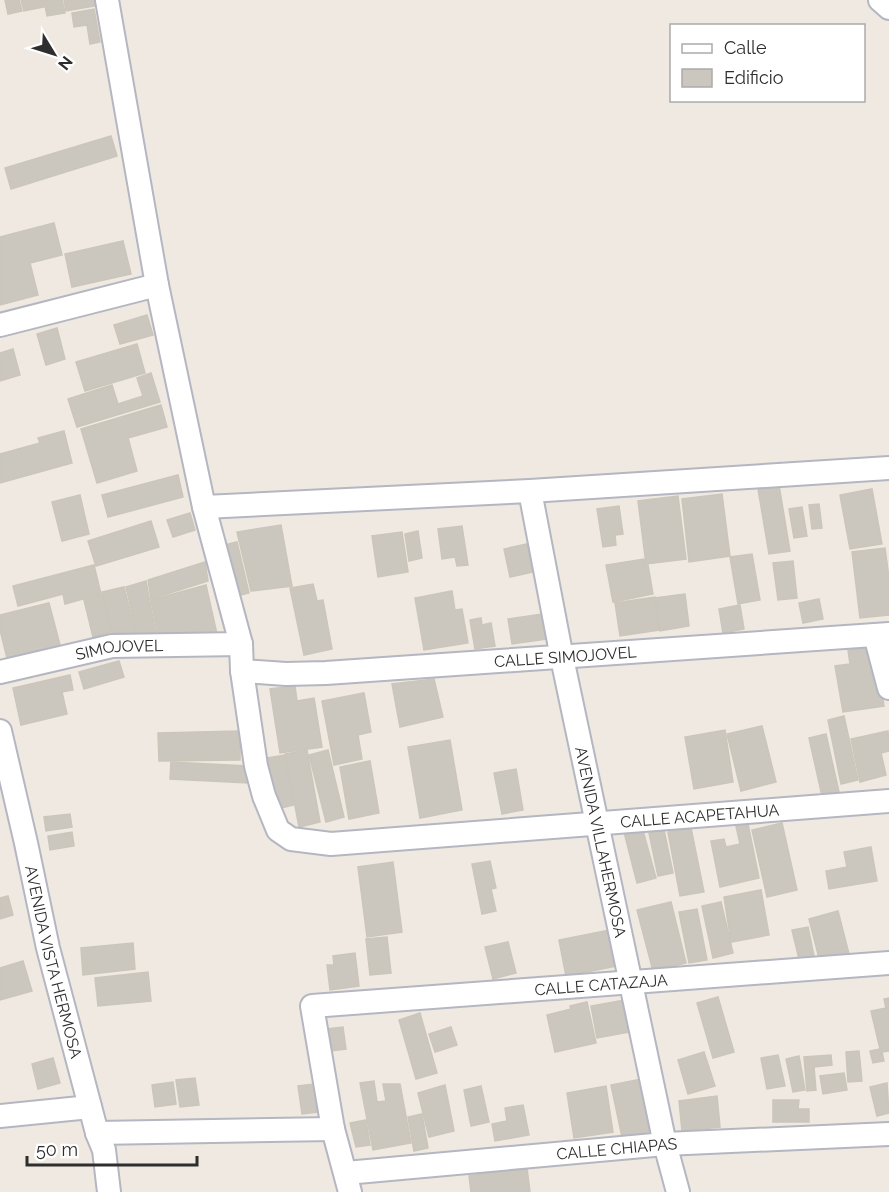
<svg xmlns="http://www.w3.org/2000/svg" width="889" height="1192" font-family="Raleway,sans-serif">
<style>
.building{fill:#cbc7bf;stroke:#cbc5ba;stroke-width:1.5}
.lines{fill:none;stroke-linecap:round;stroke-linejoin:round}
.minor-casing{stroke:#b4b7c1;stroke-width:26}
.minor{stroke:#fff;stroke-width:22}
.labels{text-anchor:middle;dominant-baseline:central;stroke-width:6;stroke-linejoin:round;paint-order:stroke}
.street-label{font-size:16px;fill:#2e2e2e;stroke:#fff}
</style>
<rect width="100%" height="100%" fill="#efe9e1"/>
<g class="building">
<polygon points="5,0 19,0 22,11 8,14"/>
<polygon points="21,0 43,0 44,7 24,11"/>
<polygon points="44,0 62,0 65,13 47,16"/>
<polygon points="64,0 94,0 95,6 66,11"/>
<polygon points="94,9 100,42 90,44 87,25 74,27 72,13"/>
<polygon points="111,136 117,156 11,189 5,168"/>
<polygon points="54,223 62,255 30,263 38,295 0,305 0,237"/>
<polygon points="123,241 131,274 72,287 65,254"/>
<polygon points="147,315 153,335 120,344 114,325"/>
<polygon points="57,328 65,359 46,365 37,334"/>
<polygon points="137,344 145,373 85,391 76,362"/>
<polygon points="13,349 20,375 0,381 0,353"/>
<polygon points="151,373 160,402 77,427 68,399 112,385 118,404 143,396 137,378"/>
<polygon points="161,405 167,427 128,438 137,471 97,483 81,429"/>
<polygon points="64,431 72,463 0,483 0,454 40,443 38,438"/>
<polygon points="178,475 183,497 108,517 102,495"/>
<polygon points="779,485 790,551 769,554 758,489"/>
<polygon points="872,489 882,544 850,549 840,495"/>
<polygon points="722,494 730,556 689,562 682,499"/>
<polygon points="80,495 89,534 62,541 52,502"/>
<polygon points="678,496 686,559 646,564 638,501"/>
<polygon points="819,504 822,528 812,529 809,505"/>
<polygon points="619,506 623,534 615,535 616,545 603,547 597,509"/>
<polygon points="802,507 807,536 794,538 789,509"/>
<polygon points="190,513 195,530 173,537 167,520"/>
<polygon points="151,521 159,547 96,566 88,541"/>
<polygon points="281,525 292,586 251,591 237,532"/>
<polygon points="462,526 468,565 457,566 455,557 442,559 438,529"/>
<polygon points="418,531 422,558 409,561 405,534"/>
<polygon points="402,532 408,572 378,577 372,536"/>
<polygon points="237,542 249,593 232,597 220,546"/>
<polygon points="527,544 533,572 510,577 504,549"/>
<polygon points="885,548 889,578 889,615 860,618 852,552"/>
<polygon points="752,554 760,600 738,604 730,557"/>
<polygon points="644,559 645,565 648,565 653,594 613,602 606,565"/>
<polygon points="793,561 797,598 778,600 773,563"/>
<polygon points="205,562 208,581 151,599 148,580"/>
<polygon points="94,565 101,594 65,604 63,594 18,606 13,586"/>
<polygon points="146,581 156,635 137,633 126,587"/>
<polygon points="313,584 317,601 323,600 332,649 304,655 290,588"/>
<polygon points="206,585 217,634 157,632 151,600"/>
<polygon points="124,587 136,633 112,633 102,592"/>
<polygon points="452,591 455,610 462,609 468,643 424,650 415,598"/>
<polygon points="685,594 689,626 660,631 655,598"/>
<polygon points="102,595 111,632 93,637 84,600"/>
<polygon points="655,597 659,630 620,636 615,603"/>
<polygon points="819,599 823,619 803,623 799,603"/>
<polygon points="49,603 60,645 7,658 0,630 0,615"/>
<polygon points="740,605 744,629 723,633 719,609"/>
<polygon points="542,614 546,639 512,644 508,619"/>
<polygon points="481,618 482,625 491,623 495,646 475,649 470,620"/>
<polygon points="868,646 872,670 878,669 884,706 843,712 835,666 850,664 848,650"/>
<polygon points="119,661 124,677 84,689 79,672"/>
<polygon points="70,675 73,690 62,692 67,714 21,725 13,688"/>
<polygon points="434,679 443,717 400,727 392,684"/>
<polygon points="295,686 297,701 314,698 322,747 280,753 270,689"/>
<polygon points="364,693 371,732 358,735 362,759 334,765 322,701"/>
<polygon points="844,716 858,780 841,784 828,720"/>
<polygon points="762,726 776,782 741,791 727,734"/>
<polygon points="725,730 733,782 694,789 685,737"/>
<polygon points="240,731 240,760 159,761 158,733"/>
<polygon points="888,731 889,751 881,753 886,775 860,782 851,739"/>
<polygon points="826,734 839,792 822,796 809,738"/>
<polygon points="450,740 462,810 420,818 408,747"/>
<polygon points="307,750 320,822 299,827 285,754"/>
<polygon points="328,750 344,817 326,822 309,755"/>
<polygon points="285,755 294,805 276,809 266,758"/>
<polygon points="370,761 379,813 349,819 340,767"/>
<polygon points="171,762 248,766 248,783 170,779"/>
<polygon points="516,769 523,810 502,814 494,773"/>
<polygon points="70,814 72,827 46,831 44,817"/>
<polygon points="782,823 797,890 767,897 752,830"/>
<polygon points="748,824 759,878 720,887 711,841 724,839 726,847 740,844 736,826"/>
<polygon points="642,827 656,878 637,883 624,832"/>
<polygon points="691,828 704,892 680,896 668,832"/>
<polygon points="664,830 673,873 658,876 649,833"/>
<polygon points="72,832 74,846 50,850 48,836"/>
<polygon points="871,847 877,881 829,889 826,871 847,867 844,852"/>
<polygon points="490,861 496,888 491,889 496,911 482,914 472,864"/>
<polygon points="393,862 402,932 367,937 358,867"/>
<polygon points="761,890 769,935 731,942 724,897"/>
<polygon points="8,896 13,915 0,919 0,898"/>
<polygon points="671,902 686,963 653,971 637,910"/>
<polygon points="721,902 733,953 713,958 702,906"/>
<polygon points="697,909 707,960 689,963 679,912"/>
<polygon points="838,911 849,954 820,962 809,919"/>
<polygon points="808,927 814,956 799,959 792,930"/>
<polygon points="610,930 617,966 566,976 559,940"/>
<polygon points="387,937 391,973 370,975 366,939"/>
<polygon points="508,942 516,973 493,979 485,947"/>
<polygon points="133,943 135,969 83,975 81,948"/>
<polygon points="355,953 359,986 330,990 327,965 334,965 333,956"/>
<polygon points="23,961 32,991 0,1000 0,968"/>
<polygon points="148,972 151,1001 98,1006 95,978"/>
<polygon points="718,997 734,1052 713,1058 697,1003"/>
<polygon points="889,998 889,1051 882,1052 884,1061 873,1063 870,1051 880,1049 871,1011 886,1008 884,999"/>
<polygon points="624,1000 630,1032 597,1038 591,1006"/>
<polygon points="587,1002 596,1043 555,1052 547,1015 571,1009 570,1006"/>
<polygon points="420,1013 437,1073 416,1079 399,1020"/>
<polygon points="343,1027 346,1049 330,1051 327,1029"/>
<polygon points="451,1027 457,1045 435,1052 429,1034"/>
<polygon points="859,1051 862,1081 848,1082 846,1052"/>
<polygon points="704,1052 715,1086 688,1094 678,1060"/>
<polygon points="778,1055 785,1086 767,1089 761,1058"/>
<polygon points="831,1055 832,1065 814,1067 816,1090 807,1091 804,1057"/>
<polygon points="799,1056 805,1090 793,1092 786,1059"/>
<polygon points="53,1058 60,1083 38,1089 32,1064"/>
<polygon points="844,1073 847,1090 823,1094 820,1076"/>
<polygon points="195,1078 199,1105 180,1107 176,1080"/>
<polygon points="642,1079 653,1131 622,1137 611,1085"/>
<polygon points="374,1081 377,1102 386,1101 383,1084 400,1084 411,1143 373,1150 360,1083"/>
<polygon points="173,1082 176,1104 155,1107 152,1085"/>
<polygon points="887,1083 889,1113 877,1116 870,1087"/>
<polygon points="314,1084 318,1112 302,1114 298,1086"/>
<polygon points="445,1085 454,1131 429,1137 418,1093"/>
<polygon points="481,1086 489,1122 471,1126 464,1090"/>
<polygon points="606,1086 613,1132 574,1138 567,1093"/>
<polygon points="717,1096 720,1127 682,1131 679,1101"/>
<polygon points="773,1100 799,1100 798,1109 809,1109 809,1122 773,1122"/>
<polygon points="523,1105 529,1135 495,1141 492,1124 507,1121 505,1108"/>
<polygon points="422,1114 428,1148 414,1151 408,1117"/>
<polygon points="366,1120 370,1145 356,1147 350,1123"/>
<polygon points="527,1168 530,1192 471,1192 469,1176"/>
</g>
<g class="lines">
<defs>
<g id="minor">
<path id="s1" d="M107,0L157,285L204,507L241,644L242,671L256,766L264,796L278,830L291,839L331,844L889,801"/>
<polyline points="880,0 889,8"/>
<polyline points="0,325 157,285"/>
<path id="s2" d="M530,491L562,658L665,1144L678,1192"/>
<polyline points="204,507 530,491 889,468"/>
<polyline points="875,635 889,688"/>
<path id="s3" d="M242,671L286,674L326,673L889,634"/>
<path id="s4" d="M0,672L112,646L241,644"/>
<path id="s5" d="M0,731L26,843L48,948L97,1133L104,1150L109,1192"/>
<polyline points="0,1116 90,1107"/>
<polyline points="97,1133 333,1129"/>
<path id="s6" d="M346,1173L665,1144L889,1134"/>
<path id="s7" d="M350,1192L333,1129L312,1006L889,963"/>
</g>
</defs>
<use href="#minor" class="minor-casing"/>
<use href="#minor" class="minor"/>
</g>
<g class="labels">
<g class="street-label">
<text stroke="none"><textPath href="#s4" startOffset="122">SIMOJOVEL</textPath></text>
<text stroke="none"><textPath href="#s3" startOffset="324">CALLE SIMOJOVEL</textPath></text>
<text stroke="none"><textPath href="#s1" startOffset="1275">CALLE ACAPETAHUA</textPath></text>
<text stroke="none"><textPath href="#s2" startOffset="358">AVENIDA VILLAHERMOSA</textPath></text>
<text stroke="none"><textPath href="#s5" startOffset="237">AVENIDA VISTA HERMOSA</textPath></text>
<text stroke="none"><textPath href="#s7" startOffset="480">CALLE CATAZAJA</textPath></text>
<text stroke="none"><textPath href="#s6" startOffset="272">CALLE CHIAPAS</textPath></text>
</g>
</g>
<rect x="670" y="24" width="195" height="78" fill="#ffffff" stroke="#ababab" stroke-width="1.5"/>
<rect x="682" y="44" width="30" height="9" fill="#ffffff" stroke="#ababab" stroke-width="1.5"/>
<text x="724" y="54" font-size="18" fill="#2e2e2e">Calle</text>
<rect x="682" y="69" width="30" height="18" fill="#cbc7bf" stroke="#ababab" stroke-width="1.5"/>
<text x="724" y="84" font-size="18" fill="#2e2e2e">Edificio</text>
<g transform="translate(54 54) rotate(128)" stroke="#ffffff" stroke-width="4.5" paint-order="stroke">
<path d="M0-4.5L10 22L0 15L-10 22Z" fill="#2e2e2e"/>
<text y="-9" font-size="16" font-weight="bold" text-anchor="middle" fill="#2e2e2e">N</text>
</g>
<path d="M27 1156v9h170v-9" fill="none" stroke="#2e2e2e" stroke-width="3"/>
<text x="36" y="1156" font-size="18" fill="#2e2e2e" stroke="#ffffff" stroke-width="4.5" paint-order="stroke">50 m</text>
</svg>
